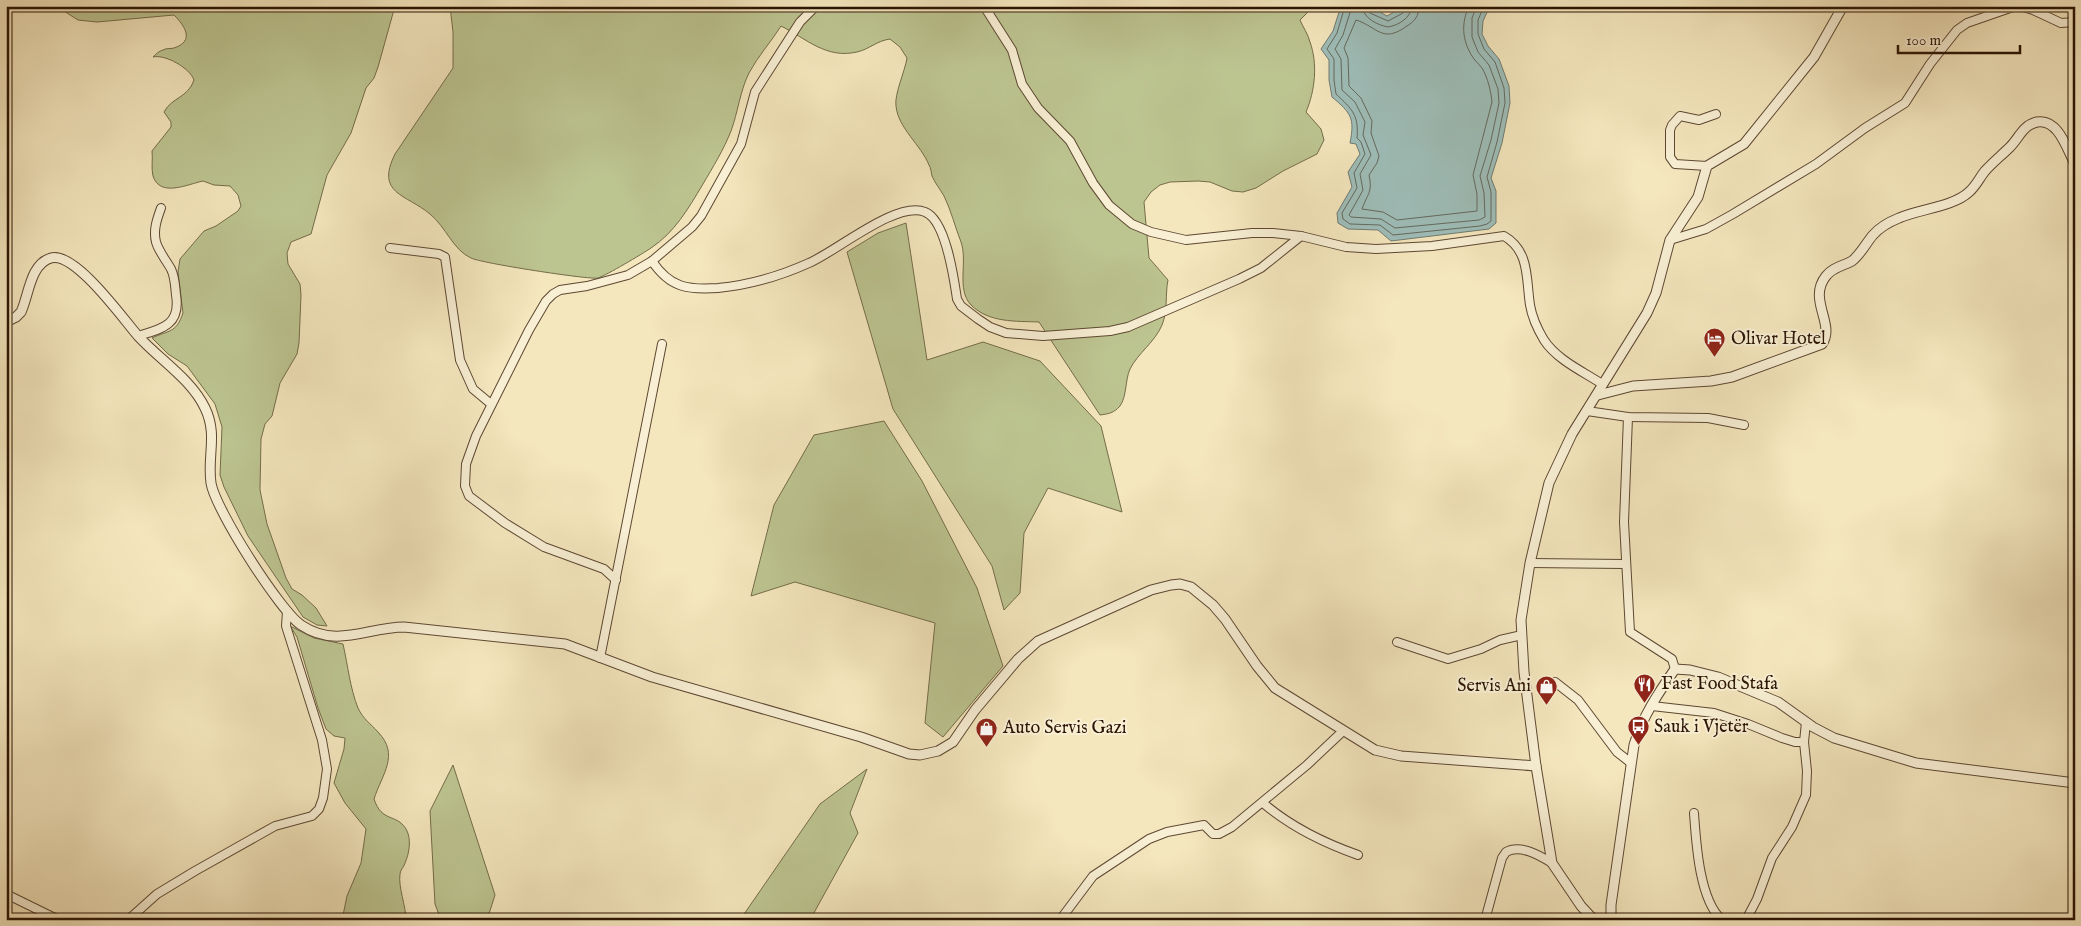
<svg xmlns="http://www.w3.org/2000/svg" width="2081" height="926" font-family="'IM FELL English',serif">
<style>
.green{fill:#bcc490;stroke:#746c4a}
.water{fill:#9ebeb9;stroke:#707a71}
.lines{fill:none;stroke-linecap:round;stroke-linejoin:round}
.shore{stroke:#64695e;stroke-width:1}
.minor-casing{stroke:#5d4832;stroke-width:10}
.tertiary-casing{stroke:#5d4832;stroke-width:11}
.minor{stroke:#f8efd4;stroke-width:8}
.tertiary{stroke:#f8efd4;stroke-width:9}
.labels{text-anchor:middle;dominant-baseline:central;stroke-width:4;stroke-linejoin:round;paint-order:stroke}
.poi-label{font-size:18px;fill:#2b1404;stroke:#f8efd4;text-anchor:start}
</style>
<rect width="100%" height="100%" fill="#f4e6bd"/>
<filter id="stains"><feTurbulence type="fractalNoise" baseFrequency=".004" numOctaves="4"/><feColorMatrix values="0 0 0 0 .2 0 0 0 0 .09 0 0 0 0 .02 0 0 0 .5 -.17"/></filter>
<radialGradient id="worn" r=".72"><stop offset=".6" stop-color="#630" stop-opacity="0"/><stop offset="1" stop-color="#630" stop-opacity=".3"/></radialGradient>
<g class="green">
<path d="M56,6H395L378,67L374,78L366,88L351,133L327,175L311,234L291,242L287,253L288,264L300,284L301,295L299,343L297,354L280,383L272,416L265,424L261,439L260,490L267,524L286,578L292,589L302,595L316,608L327,626L317,625L303,617L248,536L224,487L220,475L222,427L215,404L187,366L168,354L152,338C168,330 176,334 183,313L178,272L180,259L204,231L216,226L238,211L241,206L238,195L230,186L214,185L203,181C188,184 160,198 153,176C151,168 153,159 152,151L171,127V122L164,112C172,97 188,98 194,80C190,68 165,54 153,57C156,54 159,51 163,50C166,48 170,49 174,48C195,41 185,26 174,15L97,22L78,20Z"/>
<path d="M450,6H1314L1300,20C1303,27 1308,34 1310,42C1318,64 1315,91 1306,112L1321,129L1324,140L1317,154L1283,171L1256,188L1243,192L1232,191L1210,182L1198,181L1170,182L1160,185L1151,192L1144,202L1149,258L1168,280C1165,294 1168,311 1162,325C1155,342 1138,353 1130,369C1125,380 1127,396 1120,406C1114,413 1108,414 1100,415L1039,322C1016,321 989,323 971,305C956,289 968,262 961,242C955,227 951,210 944,196C940,189 935,183 932,176C931,172 931,168 929,165C921,145 898,128 896,106C894,95 905,71 907,58L900,47L890,39C876,41 870,49 857,52C826,59 807,39 781,26C771,42 758,56 749,73C740,91 738,112 731,131C724,149 713,167 703,184C688,209 675,232 651,248C642,254 607,275 598,278C590,280 480,263 471,258C453,250 446,227 430,214C406,194 375,194 395,154L453,68V32Z"/>
<polygon points="906,223 927,360 983,342 1040,361 1101,426 1122,512 1048,488 1024,533 1020,593 1004,610 992,566 893,409 847,252 878,233"/>
<polygon points="884,421 922,481 977,588 1003,666 943,737 925,723 935,623 795,582 751,596 774,505 814,435"/>
<path d="M290,626L314,638L343,644C348,666 350,688 358,708C363,719 371,724 378,732C400,755 382,774 374,799C382,823 396,813 406,829C412,839 409,854 405,863C404,867 400,870 400,874C398,887 406,906 406,920H342L347,896L361,863L366,829L345,803L334,783L344,749L345,738L334,736L326,729L318,708L297,637Z"/>
<polygon points="453,765 495,895 487,920 441,920 435,904 430,811"/>
<polygon points="867,769 850,813 858,833 810,920 740,920 820,804"/>
</g>
<path class="water" d="M1341,6H1369L1387,16L1400,9L1401,6H1490L1483,21L1482,34L1488,46L1499,59L1509,86L1510,103L1502,143L1491,178L1496,191V223L1489,229L1391,241L1378,230L1348,229L1338,223L1337,213L1352,187L1348,172L1360,154L1356,144L1350,143C1355,118 1351,113 1332,97L1329,80V60L1321,49L1333,31Z"/>
<g class="lines">
<g class="shore">
<path d="M1345,6L1337,33L1327,49L1334,59V80L1336,94C1352,109 1359,115 1357,138L1361,142L1365,154L1354,173L1357,188L1342,213L1343,219L1350,224L1380,225L1393,235L1480,226L1487,224L1491,221V192L1487,177L1497,142L1505,103L1504,88L1495,62L1484,49L1478,34V20L1484,6"/>
<polyline points="1352,6 1343,35 1335,49 1341,59 1342,90 1355,102 1365,122 1363,135 1371,155 1360,174 1363,190 1349,215 1351,217 1381,219 1395,228 1479,220 1485,217 1484,193 1480,176 1491,140 1499,103 1498,89 1489,65 1478,52 1472,37 1472,18 1477,6"/>
<path d="M1362,6C1363,18 1377,25 1388,27C1399,25 1411,18 1412,6"/>
<polyline points="1368,6 1370,13 1388,21 1403,13 1405,6"/>
<path d="M1419,6C1419,16 1415,21 1407,26C1382,44 1378,27 1356,20L1344,48L1348,58L1349,86L1361,98L1372,121L1371,133L1379,156L1377,163L1369,175C1373,193 1367,194 1362,209L1383,212L1397,220L1477,211V194L1473,175L1492,102C1491,92 1488,78 1482,68C1479,64 1474,60 1472,56C1462,40 1461,23 1469,6"/>
</g>
<defs>
<g id="minor">
<path d="M984,6L1012,50L1022,84L1038,108L1070,141L1093,183L1109,205L1132,224L1151,232L1186,240L1252,233H1273L1301,236L1346,247L1376,249L1432,246L1504,236C1530,251 1526,279 1530,305C1532,317 1538,330 1544,340C1557,360 1584,372 1602,384"/>
<polyline points="1707,166 1675,164 1670,157 1670,130 1672,125 1680,116 1699,120 1716,114"/>
<polyline points="1670,240 1706,229 1733,214 1816,164 1865,128 1905,103 1930,64 1957,30 1967,23 2013,7 2023,7 2033,10 2061,23 2075,22"/>
<polyline points="390,248 439,254 445,257 460,360 473,389 491,404"/>
<path d="M652,261C670,288 688,290 718,288C750,285 780,276 809,263C837,251 897,200 925,212C946,220 954,279 957,299L961,306L978,319L990,327L1006,333L1043,336L1110,331L1128,327L1239,279L1261,268L1301,236"/>
<path d="M138,336C162,329 181,325 176,295C175,286 175,277 171,269C166,260 159,252 156,242C153,230 157,219 161,208"/>
<polyline points="1587,411 1628,417 1708,418 1744,425"/>
<polyline points="1628,417 1624,522 1630,632 1672,659 1675,669"/>
<polyline points="1530,563 1625,564"/>
<polyline points="616,580 604,569 544,547 505,523 469,496 465,486 466,464 476,436 529,330 546,301 553,294 560,290 587,286 628,275 652,261 692,227 701,216 741,144 755,92 800,22 816,6"/>
<polyline points="1397,642 1448,659 1481,649 1500,640 1522,635"/>
<polyline points="600,658 662,344"/>
<polyline points="1555,682 1578,700 1617,752 1631,763"/>
<polyline points="1652,706 1714,713 1748,724 1782,738 1795,742 1804,742"/>
<path d="M1263,803C1291,827 1324,843 1358,855"/>
<path d="M1694,813C1696,841 1699,900 1722,920"/>
<polyline points="6,894 59,920"/>
<polyline points="128,920 157,894 195,871 275,826 312,816 319,809 323,798 327,769 322,740 286,626 287,611"/>
<polyline points="1060,920 1093,876 1149,839 1167,832 1204,825 1213,834 1219,834 1232,827 1307,765 1343,731"/>
<path d="M1485,920L1502,858L1506,852C1520,844 1539,855 1552,863"/>
<polyline points="1746,920 1757,899 1772,858 1792,827 1806,795 1807,771 1804,742 1806,722"/>
</g>
<g id="tertiary">
<path d="M6,322L16,317L21,312C29,295 30,264 51,258C75,251 124,320 138,336C160,360 191,379 205,408C218,435 207,456 211,483C215,509 280,611 301,625C337,649 368,627 404,627L565,644L652,677L861,737L909,754L920,755L938,751L953,742L975,710L1018,659L1038,641L1151,590L1171,585L1180,584L1191,587L1213,605L1225,619L1257,666L1275,688L1375,750L1401,756L1536,766"/>
<path d="M1598,395L1633,386L1711,381L1732,377L1822,344C1836,324 1807,300 1826,276C1833,267 1843,266 1852,261C1861,254 1866,243 1873,235C1880,227 1889,222 1899,218C1919,209 1953,207 1969,192C1976,186 1980,177 1985,171C1993,162 2002,155 2010,147C2019,138 2023,125 2037,122C2058,118 2067,149 2075,164"/>
<polyline points="1594,920 1581,906 1552,863 1536,766 1524,672 1521,620 1530,563 1549,483 1572,434 1647,313 1656,293 1670,240 1698,197 1707,166 1744,144 1814,57 1843,6"/>
<path d="M1611,920V905L1634,745C1642,717 1659,692 1675,669L1690,670L1718,677L1778,702L1813,727L1834,738L1916,763L2075,783"/>
</g>
</defs>
<use href="#minor" class="minor-casing"/>
<use href="#tertiary" class="tertiary-casing"/>
<use href="#minor" class="minor"/>
<use href="#tertiary" class="tertiary"/>
</g>
<defs>
<symbol id="hotel-pin" viewBox="-11 -11 22 30"><path d="M0 17L-7.5 6A9.5 9.5 0 1 1 7.5 6Z" fill="#8f2418" stroke="#f8efd4"/><path d="M-6-4.5h1.5V1H6V5H4.5V3h-9V5H-6ZM-4 0a1.8 1.8 0 1 1 3.6 0ZM.5 0V-2.5h3Q6-2.5 6 0Z" fill="#fff"/></symbol>
<symbol id="restaurant-pin" viewBox="-11 -11 22 30"><path d="M0 17L-7.5 6A9.5 9.5 0 1 1 7.5 6Z" fill="#8f2418" stroke="#f8efd4"/><path d="M-5-6h1v4h1v-4h1v4h1v-4h1v5L-1.5 .5V6h-2V.5L-5-1ZM5-6V6H3V1.5H1.5Q1.5-4 5-6Z" fill="#fff"/></symbol>
<symbol id="shop-pin" viewBox="-11 -11 22 30"><path d="M0 17L-7.5 6A9.5 9.5 0 1 1 7.5 6Z" fill="#8f2418" stroke="#f8efd4"/><path d="M-5-2.5h2.3a2.7 3.5 0 0 1 5.4 0H5L5.5 6h-11ZM-1.5-2.5h3a1.5 2.3 0 0 0-3 0Z" fill="#fff"/></symbol>
<symbol id="bus-pin" viewBox="-11 -11 22 30"><path d="M0 17L-7.5 6A9.5 9.5 0 1 1 7.5 6Z" fill="#8f2418" stroke="#f8efd4"/><path d="M-5-6H5V4H4V6H2V4H-2V6H-4V4H-5ZM-3.5-4V0h7V-4ZM-3.5 1.2v1.5H-2V1.2ZM2 1.2v1.5H3.5V1.2Z" fill="#fff"/></symbol>
</defs>
<g fill-rule="evenodd">
<use href="#hotel-pin" x="1702" y="326" width="25" height="34"/>
<use href="#restaurant-pin" x="1632" y="672" width="25" height="34"/>
<use href="#shop-pin" x="1534" y="674" width="25" height="34"/>
<use href="#bus-pin" x="1626" y="714" width="25" height="34"/>
<use href="#shop-pin" x="974" y="716" width="25" height="34"/>
</g>
<g class="labels">
<g class="poi-label">
<text x="1731" y="339">Olivar Hotel</text>
<text x="1661" y="684">Fast Food Stafa</text>
<text x="1531" y="686" text-anchor="end">Servis Ani</text>
<text x="1654" y="727">Sauk i Vjetër</text>
<text x="1003" y="728">Auto Servis Gazi</text>
</g>
</g>
<rect width="2081" height="926" fill="none" stroke="#f4e6bd" stroke-width="25"/>
<rect x="8" y="8" width="2066" height="911" fill="none" stroke="#2b1404" stroke-width="2.5"/>
<rect x="12" y="12" width="2056" height="901" fill="none" stroke="#2b1404"/>
<path d="M1898 45v8h122v-8" fill="none" stroke="#2b1404" stroke-width="2.5"/>
<text x="1906" y="45" font-size="15" fill="#2b1404" stroke="#f8efd4" stroke-width="4" paint-order="stroke">100 m</text>
<rect width="100%" height="100%" filter="url(#stains)"/>
<rect width="100%" height="100%" fill="url(#worn)"/>
</svg>
